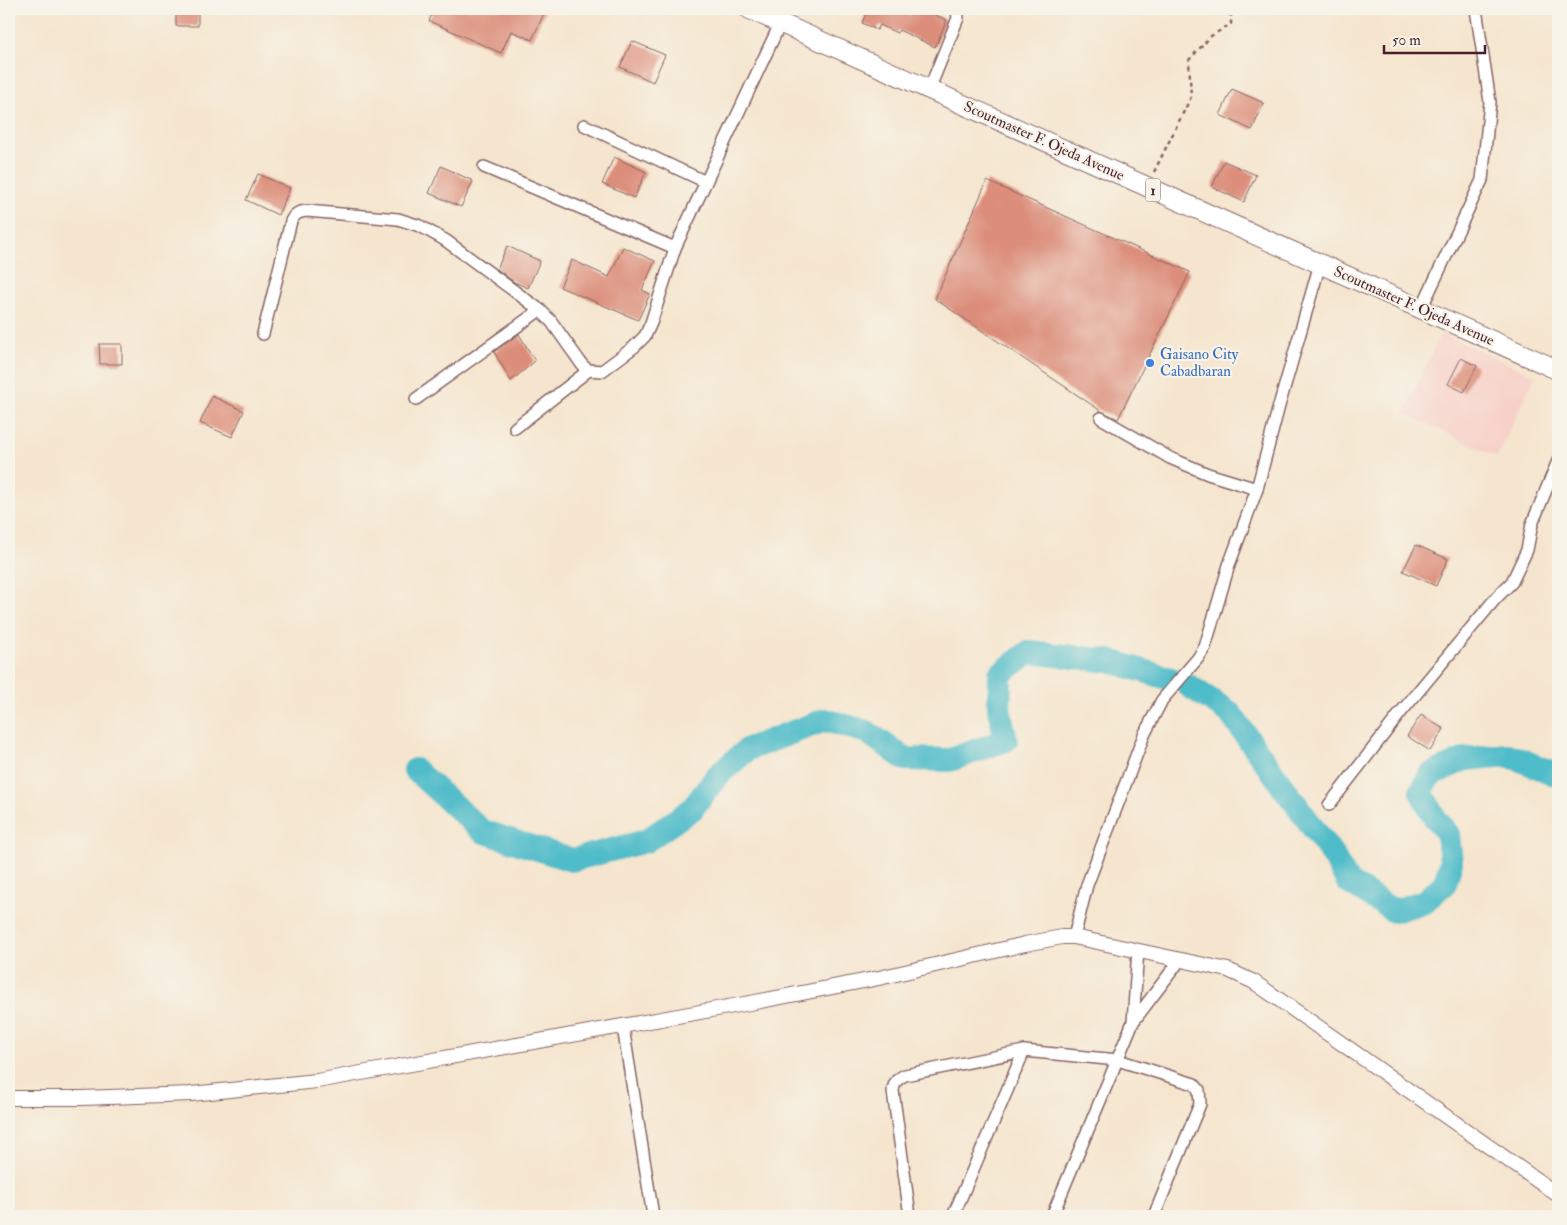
<svg xmlns="http://www.w3.org/2000/svg" width="1567" height="1225" font-family="'IM FELL Double Pica',serif">
<style>
.built{fill:#f7d1c9}
.lines{fill:none;stroke-linecap:round;stroke-linejoin:round}
.river{stroke:#4fbcc9;stroke-width:24}
.building{fill:#dc8e7a}
.minor-casing{stroke:#866464;stroke-width:14}
.tertiary-casing{stroke:#866464;stroke-width:16}
.trunk-casing{stroke:#866464;stroke-width:21}
.path{stroke:#866464;stroke-width:2.5;stroke-dasharray:4 4;stroke-linecap:butt}
.minor{stroke:#fff;stroke-width:11}
.tertiary{stroke:#fff;stroke-width:14}
.trunk{stroke:#fff;stroke-width:19}
.shop-dot{fill:#3f7fe0;stroke:#f7f3e8;stroke-width:2}
.labels{text-anchor:middle;dominant-baseline:central;stroke-width:4.5;stroke-linejoin:round;paint-order:stroke}
.shield{fill:#f7f3e8;stroke:#7e5f64;stroke-width:1}
.shield-label{font-size:14px;font-weight:bold;fill:#4a1f2b}
.street-label{font-size:15px;fill:#4a1f2b;stroke:#f7f3e8}
.shop-label{font-size:15px;fill:#366cbe;stroke:#f7f3e8;text-anchor:start}
</style>
<rect width="100%" height="100%" fill="#f7f3e8"/>
<filter id="ink" filterUnits="userSpaceOnUse"><feTurbulence type="fractalNoise" baseFrequency=".02" numOctaves="2"/><feDisplacementMap in="SourceGraphic" scale="10" xChannelSelector="R" yChannelSelector="G"/><feConvolveMatrix kernelMatrix="1 2 1 2 8 2 1 2 1" color-interpolation-filters="sRGB"/></filter>
<filter id="wash" filterUnits="userSpaceOnUse"><feTurbulence type="fractalNoise" baseFrequency=".0096" numOctaves="4" result="noise"/><feDisplacementMap in="SourceGraphic" scale="20" xChannelSelector="R" yChannelSelector="G"/><feGaussianBlur stdDeviation="1.12" result="paint"/><feColorMatrix in="noise" values="0 0 0 0 0 0 0 0 0 0 0 0 0 0 0 0 0 1.4 0 .05"/><feComposite in="paint" operator="in"/></filter>
<g filter="url(#wash)">
<rect width="100%" height="100%" fill="#f5e5ce"/>
<polygon class="built" points="1441,333 1535,376 1497,457 1404,413"/>
<g class="lines">
<g class="river">
<polyline points="1189,686 1229,712 1332,854 1348,882 1394,911 1425,901 1445,883 1451,862 1448,834 1435,818 1421,792 1430,775 1465,759 1508,755 1558,775"/>
<polyline points="415,770 482,831 572,860 646,841 692,809 717,776 748,749 825,720 867,732 905,759 950,760 1006,740 999,709 1000,674 1029,652 1110,661 1171,679"/>
</g>
</g>
<g id="blocks">
<g class="building">
<rect x="176" y="9" width="22" height="17"/>
<polygon points="434,9 546,9 532,40 511,31 501,53 429,21"/>
<polygon points="868,9 898,9 911,15 914,9 922,9 947,20 935,47 899,30 897,33 880,25 877,30 862,23"/>
<polygon points="632,41 665,55 653,82 620,67"/>
<polygon points="1232,89 1264,103 1252,130 1220,115"/>
<polygon points="614,157 646,172 634,198 602,184"/>
<polygon points="1224,161 1256,175 1244,202 1212,187"/>
<polygon points="441,166 473,181 461,207 429,193"/>
<polygon points="258,174 290,188 278,215 246,200"/>
<polygon points="987,181 1190,272 1118,419 1101,411 935,299"/>
<polygon points="507,246 540,261 528,288 514,282 497,269"/>
<polygon points="623,247 655,261 642,290 650,294 638,320 560,287 572,260 609,277"/>
<polygon points="519,334 535,361 511,381 494,352"/>
<polygon points="99,344 122,344 122,364 100,364"/>
<polygon points="1461,358 1477,366 1464,392 1448,384"/>
<polygon points="212,396 244,411 232,437 200,423"/>
<polygon points="1416,545 1448,559 1436,586 1403,571"/>
<polygon points="1421,715 1444,729 1430,751 1407,736"/>
</g>
</g>
</g>
<g filter="url(#ink)">
<use href="#blocks" fill-opacity="0" stroke="#866464" stroke-width="1"/>
<g class="lines">
<defs>
<g id="minor">
<polyline points="929,90 958,18 957,9"/>
<polyline points="584,125 706,182"/>
<polyline points="484,167 675,248"/>
<polyline points="1421,309 1482,180 1490,102 1476,9"/>
<path d="M263,334L291,221C295,213 299,212 307,211L398,219L420,226L445,240L540,310L551,321L583,366L589,370L602,371L634,347L645,336L651,323L675,248L780,24"/>
<polyline points="416,399 540,310"/>
<polyline points="1101,418 1170,458 1208,474 1257,489"/>
<polyline points="515,428 589,370"/>
<polyline points="1329,805 1402,711 1496,598 1512,582 1527,550 1532,524 1558,461"/>
<polyline points="1074,937 1087,885 1144,735 1162,700 1198,658 1205,647 1229,565 1257,489 1279,406 1320,264"/>
<polyline points="1133,1022 1138,950"/>
<polyline points="623,1027 653,1216"/>
<path d="M910,1216L893,1091C894,1082 897,1079 905,1075L1024,1051L1118,1060L1194,1084L1199,1090L1200,1104L1154,1216"/>
<polyline points="953,1216 1024,1051"/>
<polyline points="1052,1216 1133,1022 1180,960"/>
</g>
<polyline id="tertiary" points="9,1098 82,1098 191,1094 317,1081 750,1003 879,978 1025,944 1062,937 1074,937 1228,970 1254,982 1558,1195"/>
<polyline id="trunk" points="749,9 1558,370"/>
</defs>
<use href="#minor" class="minor-casing"/>
<use href="#tertiary" class="tertiary-casing"/>
<use href="#trunk" class="trunk-casing"/>
<polyline class="path" points="1154,172 1191,97 1189,60 1211,36 1231,24 1231,13 1219,9"/>
<use href="#minor" class="minor"/>
<use href="#tertiary" class="tertiary"/>
<use href="#trunk" class="trunk"/>
</g>
</g>
<circle class="shop-dot" cx="1150" cy="363" r="5"/>
<g class="labels">
<rect class="shield" x="1145.5" y="178.5" width="15" height="23" rx="4"/>
<g class="shield-label">
<text x="1153" y="190">1</text>
</g>
<g class="street-label">
<text transform="translate(1044 141) rotate(24)">Scoutmaster F. Ojeda Avenue</text>
<text transform="translate(1414 306) rotate(24)">Scoutmaster F. Ojeda Avenue</text>
</g>
<g class="shop-label">
<text x="1160" y="354">Gaisano City<tspan x="1160" dy="17">Cabadbaran</tspan></text>
</g>
</g>
<rect width="1567" height="1225" fill="none" stroke="#f7f3e8" stroke-width="30"/>
<path d="M1384 45v8h101v-8" fill="none" stroke="#4a1f2b" stroke-width="2.5"/>
<text x="1392" y="45" font-size="15" fill="#4a1f2b" stroke="#f7f3e8" stroke-width="4" paint-order="stroke">50 m</text>
</svg>
